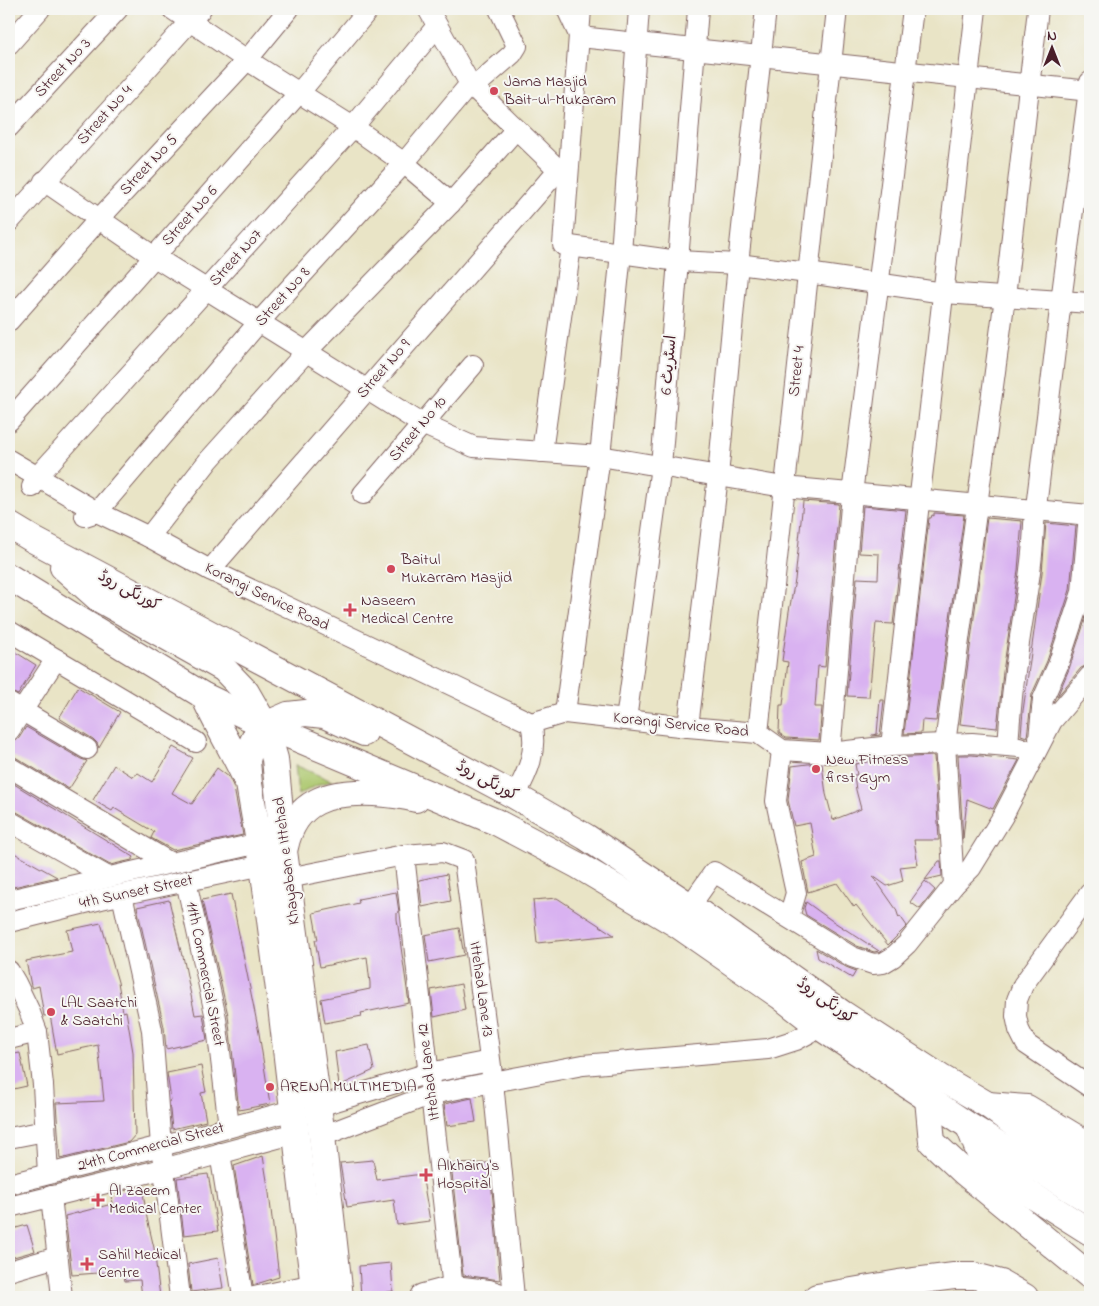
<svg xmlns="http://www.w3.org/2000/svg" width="1099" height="1306" font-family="'Indie Flower','Playpen Sans Arabic',sans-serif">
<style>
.grass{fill:#acc76d;stroke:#7b734c}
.building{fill:#d9b2f1}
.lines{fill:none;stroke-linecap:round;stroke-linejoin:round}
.minor-casing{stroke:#826461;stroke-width:22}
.major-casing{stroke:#826461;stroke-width:28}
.minor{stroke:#fff;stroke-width:20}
.major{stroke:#fff;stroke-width:26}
.poi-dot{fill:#d1495b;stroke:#f6f6f2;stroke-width:2}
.labels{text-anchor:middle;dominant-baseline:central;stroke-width:4;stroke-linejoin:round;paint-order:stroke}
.street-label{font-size:16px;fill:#4a1f2b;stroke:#f6f6f2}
.poi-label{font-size:16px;fill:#4a1f2b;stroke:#f6f6f2;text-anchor:start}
</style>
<rect width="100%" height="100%" fill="#f6f6f2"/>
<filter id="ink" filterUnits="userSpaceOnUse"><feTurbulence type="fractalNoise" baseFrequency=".02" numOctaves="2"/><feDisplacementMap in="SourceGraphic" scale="10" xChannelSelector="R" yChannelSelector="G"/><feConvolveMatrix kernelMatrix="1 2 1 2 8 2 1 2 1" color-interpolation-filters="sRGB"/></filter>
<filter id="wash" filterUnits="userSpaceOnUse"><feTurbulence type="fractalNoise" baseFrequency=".0096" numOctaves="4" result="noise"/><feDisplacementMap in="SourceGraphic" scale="20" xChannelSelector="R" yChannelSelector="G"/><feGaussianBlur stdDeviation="1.12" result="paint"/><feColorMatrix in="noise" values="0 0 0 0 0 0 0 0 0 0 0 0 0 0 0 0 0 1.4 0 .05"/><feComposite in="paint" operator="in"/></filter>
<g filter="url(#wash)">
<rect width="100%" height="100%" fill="#e9e4c6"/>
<polygon class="grass" points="295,765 332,781 320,784 298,795"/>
<g id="blocks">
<g class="building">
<polygon points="803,501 839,504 825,667 818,666 815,707 822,707 819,740 786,738 779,733 780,705 783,705 788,662 782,661 789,611 795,580"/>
<polygon points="863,506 906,510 893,624 876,623 869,697 847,696 857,578 878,579 879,554 859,553"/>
<polygon points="934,513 964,515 936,721 922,720 921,733 904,734 929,518 931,518 932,515 934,516"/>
<polygon points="987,518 1022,521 1018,570 1003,672 997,728 960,724"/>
<polygon points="1046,523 1076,526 1070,590 1047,661 1032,694 1027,737 1021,735 1023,711 1042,573"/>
<polygon points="1090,605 1090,664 1081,668 1057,697 1069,669"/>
<polygon points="9,648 36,665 18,695 9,691"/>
<polygon points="78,687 120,712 99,748 97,743 93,739 59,718"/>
<polygon points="880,700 884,700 880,735 872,736 872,735 877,734"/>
<polygon points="26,727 81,759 87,761 69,789 15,757 9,755 9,743 15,741 19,738"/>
<polygon points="173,747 193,758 172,793 192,804 217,768 229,777 234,788 243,835 173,850 151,838 154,832 114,808 112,811 93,800 114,765 133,777 138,773 152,782"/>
<polygon points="958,755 972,755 1019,760 993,809 967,799 963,839"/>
<polygon points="934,756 939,840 914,840 918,865 900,867 903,881 887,886 873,876 896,909 899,918 900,916 907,926 888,945 856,905 854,907 837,883 808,892 802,862 816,857 810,823 794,826 788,800 792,766 808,764 822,764 826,794 833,820 861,809 856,790 854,775 857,775 855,764 892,758"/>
<polygon points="9,781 134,857 132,860 110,865 15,811 9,809"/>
<polygon points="9,850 23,858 57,877 9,888"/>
<polygon points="939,861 941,861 942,876 925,880"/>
<polygon points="447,874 451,901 422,907 419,880"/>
<polygon points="925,881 935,890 920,909 910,902"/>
<polygon points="396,892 399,912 397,913 397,919 409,1003 361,1013 362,1016 325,1023 321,999 370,989 370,983 367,957 320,967 315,940 318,940 313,913 359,903 358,899"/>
<polygon points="231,894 259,1033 270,1104 239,1110 228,1015 202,900"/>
<polygon points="557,898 614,935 537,943 533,900"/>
<polygon points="169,900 182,956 183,956 195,1015 203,1014 207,1040 166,1049 164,1027 137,907"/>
<polygon points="806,902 831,920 879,951 874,952 857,946 806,915 804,908"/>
<polygon points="101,923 118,982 123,1012 126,1011 133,1052 135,1135 129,1142 60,1159 56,1103 104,1101 98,1045 57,1054 50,1015 44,1016 39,986 32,988 31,986 26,961 72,952 67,930"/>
<polygon points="459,928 464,955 429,962 425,935"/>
<polygon points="816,949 846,967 856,971 852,978 818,958"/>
<polygon points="461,984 465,1010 434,1017 431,990"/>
<polygon points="369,1045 374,1070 339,1086 335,1052"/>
<polygon points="20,1053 27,1086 9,1090 9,1055"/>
<polygon points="201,1066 206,1092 201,1093 206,1121 172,1129 169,1101 171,1100 167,1073"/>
<polygon points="472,1098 476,1122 447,1126 444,1104"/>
<polygon points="263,1156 269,1193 279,1277 253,1285 234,1166"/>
<polygon points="373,1160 377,1180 422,1174 430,1221 397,1225 394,1200 347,1207 340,1163"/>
<polygon points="489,1163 493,1200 500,1280 463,1275 451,1164"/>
<polygon points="208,1174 218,1231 184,1235 177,1178"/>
<polygon points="142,1186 147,1218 154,1248 160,1297 142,1297 140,1280 125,1281 123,1271 72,1275 65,1216 112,1204 111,1194"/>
<polygon points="27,1225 35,1251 10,1258 9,1230"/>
<polygon points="218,1258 223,1288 191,1292 188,1264"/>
<polygon points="391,1263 393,1291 361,1297 359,1266"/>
</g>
</g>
</g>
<g filter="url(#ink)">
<use href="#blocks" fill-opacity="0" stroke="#826461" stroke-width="1"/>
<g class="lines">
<defs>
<g id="minor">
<polyline points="172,9 247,60 353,127 404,163 451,203"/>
<polyline points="428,9 470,84 567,178"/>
<polyline points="567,9 580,37 1090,91"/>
<polyline points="581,9 563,245 678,261 738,264 808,273 944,293 1090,303"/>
<polyline points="9,44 40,9"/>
<polyline points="473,88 512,54 517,46 499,9"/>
<polyline points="9,127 118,9"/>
<polyline points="44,181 153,256 422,424 474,447 600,456 784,487 1090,515"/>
<polyline points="9,222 201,9"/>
<polyline points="9,321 99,219 247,60 289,9"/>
<polyline points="9,421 299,93 369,9"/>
<polyline points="542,452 571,246"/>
<polyline points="9,460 97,512 149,537 210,570 531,723 565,713 688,727 758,733 782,750 830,753 891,746 972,743 1019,747 1035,753"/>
<polyline points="32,487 37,477 353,127 437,26"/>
<polyline points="363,494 473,365"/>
<polyline points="85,516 97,512 259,322 404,163 470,84"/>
<polyline points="149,537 209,460 306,352 451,203 516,129"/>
<polyline points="210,570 559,169"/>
<polyline points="9,631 196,742"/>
<polyline points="9,703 87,749"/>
<polyline points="565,713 600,456 621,253 639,9"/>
<polyline points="626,720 661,466 678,261 698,9"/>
<polyline points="688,727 718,476 738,264 766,9"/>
<polyline points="9,731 56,659"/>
<polyline points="758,733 837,9"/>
<polyline points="1039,738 1043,699 1058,665 1082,592 1089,515"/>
<polyline points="891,746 976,9"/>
<path d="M1008,746C1010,714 1013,682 1018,650C1024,608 1033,566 1034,524L1061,301L1090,82"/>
<polyline points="782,750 776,801 796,893 789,917"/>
<polyline points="830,753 852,494 913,9"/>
<polyline points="9,767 169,862"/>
<path d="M515,796C528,772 538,751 531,723"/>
<polyline points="9,821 108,877"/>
<polyline points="404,855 453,1289"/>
<polyline points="288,878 404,855 443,852 464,860 493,1082 514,1297"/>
<polyline points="186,881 216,1018 229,1127"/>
<polyline points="954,885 945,744 1005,297 1038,9"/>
<polyline points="1090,893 1023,985 1017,1000 1016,1016 1019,1030 1026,1044 1090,1087"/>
<polyline points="122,895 152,1030 161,1146 180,1297"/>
<polyline points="9,900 259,843"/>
<polyline points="690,906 714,872 852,957 873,964 883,963 893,957 907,944 954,885 971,868 1003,816 1052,721 1090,676"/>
<polyline points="9,922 101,899 263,865"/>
<polyline points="9,971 16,983 29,1010 37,1032 43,1085 48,1174"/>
<polyline points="9,1039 37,1032"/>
<polyline points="319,1106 429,1073 490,1061"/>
<polyline points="322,1136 432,1094 493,1082 583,1065 768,1049 796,1040 820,1027"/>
<polyline points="9,1138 45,1131"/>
<polyline points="220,1153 243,1297"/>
<polyline points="9,1184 161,1146 293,1110"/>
<polyline points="51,1196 62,1297"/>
<polyline points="9,1207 163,1169 296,1133"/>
<polyline points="9,1271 57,1257"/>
<polyline points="254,1297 314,1284"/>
</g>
<g id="major">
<polyline points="9,525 34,540 515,796 586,837 690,906 843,1014 940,1077 988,1105 1058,1156 1090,1175"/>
<polyline points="63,567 99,599 224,669 246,692 265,725 275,759 284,851 322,1136 340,1297"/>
<polyline points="9,577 204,696 265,725 496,822 579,866 678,925 780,996 820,1027 969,1126 1090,1201"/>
<path d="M204,696C216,724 233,750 246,779"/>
<path d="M285,847C295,800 330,791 374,793C388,794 401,795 416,799"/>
<polyline points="928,1099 932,1142 965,1173 1090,1276"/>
<polyline points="988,1105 1027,1108 1090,1146"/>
<polyline points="970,1129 979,1152 1027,1192 1090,1232"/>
<polyline points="315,1297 280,998 263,865 249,784 247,761 250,748 257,733 265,725 288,715 306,713 324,715 364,733"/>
<polyline points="423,1297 453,1289 489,1293 501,1297"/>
<polyline points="817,1297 899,1283 954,1276 975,1276 1001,1283 1025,1297"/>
</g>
</defs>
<use href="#minor" class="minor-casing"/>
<use href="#major" class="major-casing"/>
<use href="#minor" class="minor"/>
<use href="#major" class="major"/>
</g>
</g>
<g class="poi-dot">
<circle cx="494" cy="91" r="5"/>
<circle cx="391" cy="569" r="5"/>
<path d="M347.5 602.5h5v5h5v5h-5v5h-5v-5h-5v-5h5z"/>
<circle cx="816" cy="769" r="5"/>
<circle cx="51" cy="1012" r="5"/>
<circle cx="270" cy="1087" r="5"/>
<path d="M423.5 1167.5h5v5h5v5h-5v5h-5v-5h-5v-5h5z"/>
<path d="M95.5 1192.5h5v5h5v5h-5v5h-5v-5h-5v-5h5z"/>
<path d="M84.5 1256.5h5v5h5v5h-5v5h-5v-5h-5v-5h5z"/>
</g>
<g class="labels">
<g class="street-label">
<text transform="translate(63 68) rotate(-47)">Street No 3</text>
<text transform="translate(105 115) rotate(-48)">Street No 4</text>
<text transform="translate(149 165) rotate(-47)">Street No 5</text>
<text transform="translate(190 216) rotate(-48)">Street No 6</text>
<text transform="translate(236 258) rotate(-48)">Street No7</text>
<text transform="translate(283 297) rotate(-48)">Street No 8</text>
<text transform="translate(669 365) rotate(-85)">اسٹریٹ 6</text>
<text transform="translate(384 369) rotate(-49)">Street No 9</text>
<text transform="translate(797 371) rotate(-84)">Street 4</text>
<text transform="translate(418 429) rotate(-50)">Street No 10</text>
<text transform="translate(129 591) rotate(28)">کورنگی روڈ</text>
<text transform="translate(267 597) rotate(26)">Korangi Service Road</text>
<text transform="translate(681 725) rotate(6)">Korangi Service Road</text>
<text transform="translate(487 781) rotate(28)">کورنگی روڈ</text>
<text transform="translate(287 861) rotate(-97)">Khayaban e Ittehad</text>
<text transform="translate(136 892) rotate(-12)">4th Sunset Street</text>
<text transform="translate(205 974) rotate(79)">11th Commercial Street</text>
<text transform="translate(481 989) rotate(82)">Ittehad Lane 13</text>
<text transform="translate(826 1001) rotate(35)">کورنگی روڈ</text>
<text transform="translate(429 1072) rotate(-97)">Ittehad Lane 12</text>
<text transform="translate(151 1147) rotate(-15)">24th Commercial Street</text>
</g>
<g class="poi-label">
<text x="504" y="82">Jama Masjid<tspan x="504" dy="18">Bait-ul-Mukaram</tspan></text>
<text x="401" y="560">Baitul<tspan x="401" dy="18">Mukarram Masjid</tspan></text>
<text x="361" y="601">Naseem<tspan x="361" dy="18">Medical Centre</tspan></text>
<text x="826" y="760">New Fitness<tspan x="826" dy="18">first Gym</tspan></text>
<text x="61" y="1003">LAL Saatchi<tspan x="61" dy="18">&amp; Saatchi</tspan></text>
<text x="280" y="1087">ARENA MULTIMEDIA</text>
<text x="437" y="1166">Alkhairy's<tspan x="437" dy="18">Hospital</tspan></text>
<text x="109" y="1191">Al Zaeem<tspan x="109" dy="18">Medical Center</tspan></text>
<text x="98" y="1255">Sahil Medical<tspan x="98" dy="18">Centre</tspan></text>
</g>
</g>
<rect width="1099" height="1306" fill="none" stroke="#f6f6f2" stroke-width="30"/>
<g transform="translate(1052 48)" stroke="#f6f6f2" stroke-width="4" paint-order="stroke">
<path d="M0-4L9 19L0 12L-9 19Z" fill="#4a1f2b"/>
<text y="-8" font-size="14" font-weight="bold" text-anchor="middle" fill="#4a1f2b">N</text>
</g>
</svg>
